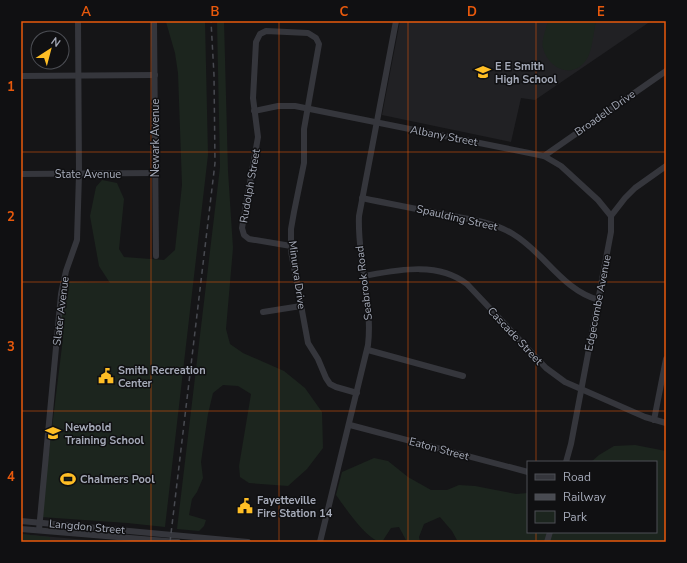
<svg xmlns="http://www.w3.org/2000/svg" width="687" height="563" font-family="'Nunito Sans',sans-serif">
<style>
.built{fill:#212124}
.green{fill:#1c251e}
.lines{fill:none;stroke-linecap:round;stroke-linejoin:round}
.minor{stroke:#35363c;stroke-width:6}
.rail{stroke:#484a51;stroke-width:1.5;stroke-dasharray:5 4;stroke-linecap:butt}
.grid{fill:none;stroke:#e8590c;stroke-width:1;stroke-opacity:0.55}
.labels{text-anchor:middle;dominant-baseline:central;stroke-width:3;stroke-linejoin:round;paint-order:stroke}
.poi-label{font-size:11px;font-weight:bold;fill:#a5aab8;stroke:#101012;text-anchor:start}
.street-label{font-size:11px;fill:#a5aab8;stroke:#101012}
.neatline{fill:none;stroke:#e8590c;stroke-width:1.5}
.grid-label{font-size:13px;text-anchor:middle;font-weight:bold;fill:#e8590c}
</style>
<rect width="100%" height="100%" fill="#151517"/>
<g class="built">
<polygon points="400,21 651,21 535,100 521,98 511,142 382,115"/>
<polygon points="21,534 98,541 114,542 21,542"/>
</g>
<g class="green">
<polygon points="167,21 205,21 208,155 165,527 127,523 41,517 63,338 59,307 67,299 69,282 110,283 99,266 90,216 96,187 102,180 117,183 124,199 119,249 124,257 164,260 175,250 182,185 178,73 175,53 166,22"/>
<polygon points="217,21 224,21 228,171 233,248 226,329 230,344 243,353 284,371 305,388 322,412 323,448 307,469 288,486 249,483 240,477 239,466 251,394 238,386 223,385 213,393 208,414 201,462 203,478 197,492 192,499 189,515 206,520 204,526 199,531 177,529 220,167"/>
<path d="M548,21H596C594,30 592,50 588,57C576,80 549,71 543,48C541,41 546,29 548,21Z"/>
<path d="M635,445L666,451V542H458L452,531L440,517L424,524L419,537L420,542H407L399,527L391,528L382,542C368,542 344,506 336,495L342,472L374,458L388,461L408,477L431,490H447L459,485L475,486L516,494L528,493V532H656V462H591L599,455L614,446Z"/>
<polygon points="21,534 50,537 50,542 21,542"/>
</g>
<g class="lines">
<g class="minor">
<polyline points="154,21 156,256"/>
<polyline points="21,76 155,75"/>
<polyline points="254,111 278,106 295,106 544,156 561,166 598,200 611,216"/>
<polyline points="544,156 666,71"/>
<polyline points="21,174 155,173"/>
<path d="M362,198C390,204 418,209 446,215C469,219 493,222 513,234C545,253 562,290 599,300"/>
<polyline points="291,246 249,239 244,235 242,228 258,137 253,98 256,42 260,34 266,31 308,33 316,38 319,44 304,129 304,163 294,212 291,229 291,251 308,343 318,359 326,378 330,384 336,387 357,393"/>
<path d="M364,276C397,270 438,261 467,284L546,368L565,382L645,417L666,423"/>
<polyline points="263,312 301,306"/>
<polyline points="368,350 463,376"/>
<polyline points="654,420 666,359"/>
<polyline points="350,425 528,472"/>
<polyline points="566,462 571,444 611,232 611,216 625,198 635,188 666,166"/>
<polyline points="21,521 248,542"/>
<polyline points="21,529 178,542"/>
<polyline points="39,530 61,294 66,271 77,240 79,174 78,21"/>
<path d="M320,542L368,345C373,302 357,260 359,216L396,21"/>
<polyline points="547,542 550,532"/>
</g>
<polyline class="rail" points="170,542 215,163 214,75 211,21"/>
</g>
<path class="grid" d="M151,21V542M279,21V542M408,21V542M536,21V462M21,152H666M21,282H666M21,411H666M536,532V542"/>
<defs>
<symbol id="school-bare" viewBox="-9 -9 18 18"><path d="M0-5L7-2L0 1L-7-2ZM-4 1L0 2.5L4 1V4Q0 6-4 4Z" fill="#ffbe25" stroke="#101012" stroke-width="2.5" paint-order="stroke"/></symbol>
<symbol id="civic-bare" viewBox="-9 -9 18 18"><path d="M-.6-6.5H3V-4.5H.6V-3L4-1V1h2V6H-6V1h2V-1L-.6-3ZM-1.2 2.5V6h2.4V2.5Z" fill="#ffbe25" stroke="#101012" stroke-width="2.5" paint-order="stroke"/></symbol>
<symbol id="stadium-bare" viewBox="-9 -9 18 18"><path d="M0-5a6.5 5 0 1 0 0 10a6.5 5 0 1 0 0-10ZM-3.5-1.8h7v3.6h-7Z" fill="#ffbe25" stroke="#101012" stroke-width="2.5" paint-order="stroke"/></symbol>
</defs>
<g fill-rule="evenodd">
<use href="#school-bare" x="472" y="61" width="22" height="22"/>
<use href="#civic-bare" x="95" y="365" width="22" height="22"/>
<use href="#school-bare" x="42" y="422" width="22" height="22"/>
<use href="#stadium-bare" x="57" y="468" width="22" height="22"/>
<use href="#civic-bare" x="234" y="495" width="22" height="22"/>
</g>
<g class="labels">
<g class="poi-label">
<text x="495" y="66">E E Smith<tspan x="495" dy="13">High School</tspan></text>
<text x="118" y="370">Smith Recreation<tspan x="118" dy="13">Center</tspan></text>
<text x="65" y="427">Newbold<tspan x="65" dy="13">Training School</tspan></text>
<text x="80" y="479">Chalmers Pool</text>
<text x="257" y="500">Fayetteville<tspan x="257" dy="13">Fire Station 14</tspan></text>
</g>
<g class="street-label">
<text transform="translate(605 113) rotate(-35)">Broadell Drive</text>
<text transform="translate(444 136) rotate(11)">Albany Street</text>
<text transform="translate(155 138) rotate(-90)">Newark Avenue</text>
<text x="88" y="174">State Avenue</text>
<text transform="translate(250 186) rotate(-80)">Rudolph Street</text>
<text transform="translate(457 218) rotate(13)">Spaulding Street</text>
<text transform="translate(297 275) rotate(82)">Minurva Drive</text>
<text transform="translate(364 283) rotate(-97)">Seabrook Road</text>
<text transform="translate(598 303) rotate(-79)">Edgecombe Avenue</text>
<text transform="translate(61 311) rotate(-83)">Slater Avenue</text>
<text transform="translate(515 336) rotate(47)">Cascade Street</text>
<text transform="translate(439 449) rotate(15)">Eaton Street</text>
<text transform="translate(87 527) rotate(5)">Langdon Street</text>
</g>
</g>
<rect width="687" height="563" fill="none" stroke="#101012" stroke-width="44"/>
<rect x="527" y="461" width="130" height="72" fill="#101012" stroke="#4c4e54"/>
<rect x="535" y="474" width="20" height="6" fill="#35363c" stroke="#4c4e54"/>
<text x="563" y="481" font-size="12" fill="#a5aab8">Road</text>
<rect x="535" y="494" width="20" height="6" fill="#484a51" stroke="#4c4e54"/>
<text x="563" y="501" font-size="12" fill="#a5aab8">Railway</text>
<rect x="535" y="511" width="20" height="12" fill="#1c251e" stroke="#4c4e54"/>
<text x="563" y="521" font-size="12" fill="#a5aab8">Park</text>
<g transform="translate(50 50) rotate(36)"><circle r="19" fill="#101012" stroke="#4c4e54"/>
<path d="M0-3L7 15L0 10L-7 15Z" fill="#ffbe25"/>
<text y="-6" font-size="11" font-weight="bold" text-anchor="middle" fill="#a5aab8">N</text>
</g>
<rect x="22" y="22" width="643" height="519" class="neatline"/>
<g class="grid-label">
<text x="86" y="16">A</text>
<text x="215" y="16">B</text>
<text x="344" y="16">C</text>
<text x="472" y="16">D</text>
<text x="601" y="16">E</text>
<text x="11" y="91">1</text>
<text x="11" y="221">2</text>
<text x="11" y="351">3</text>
<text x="11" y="481">4</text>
</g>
</svg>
